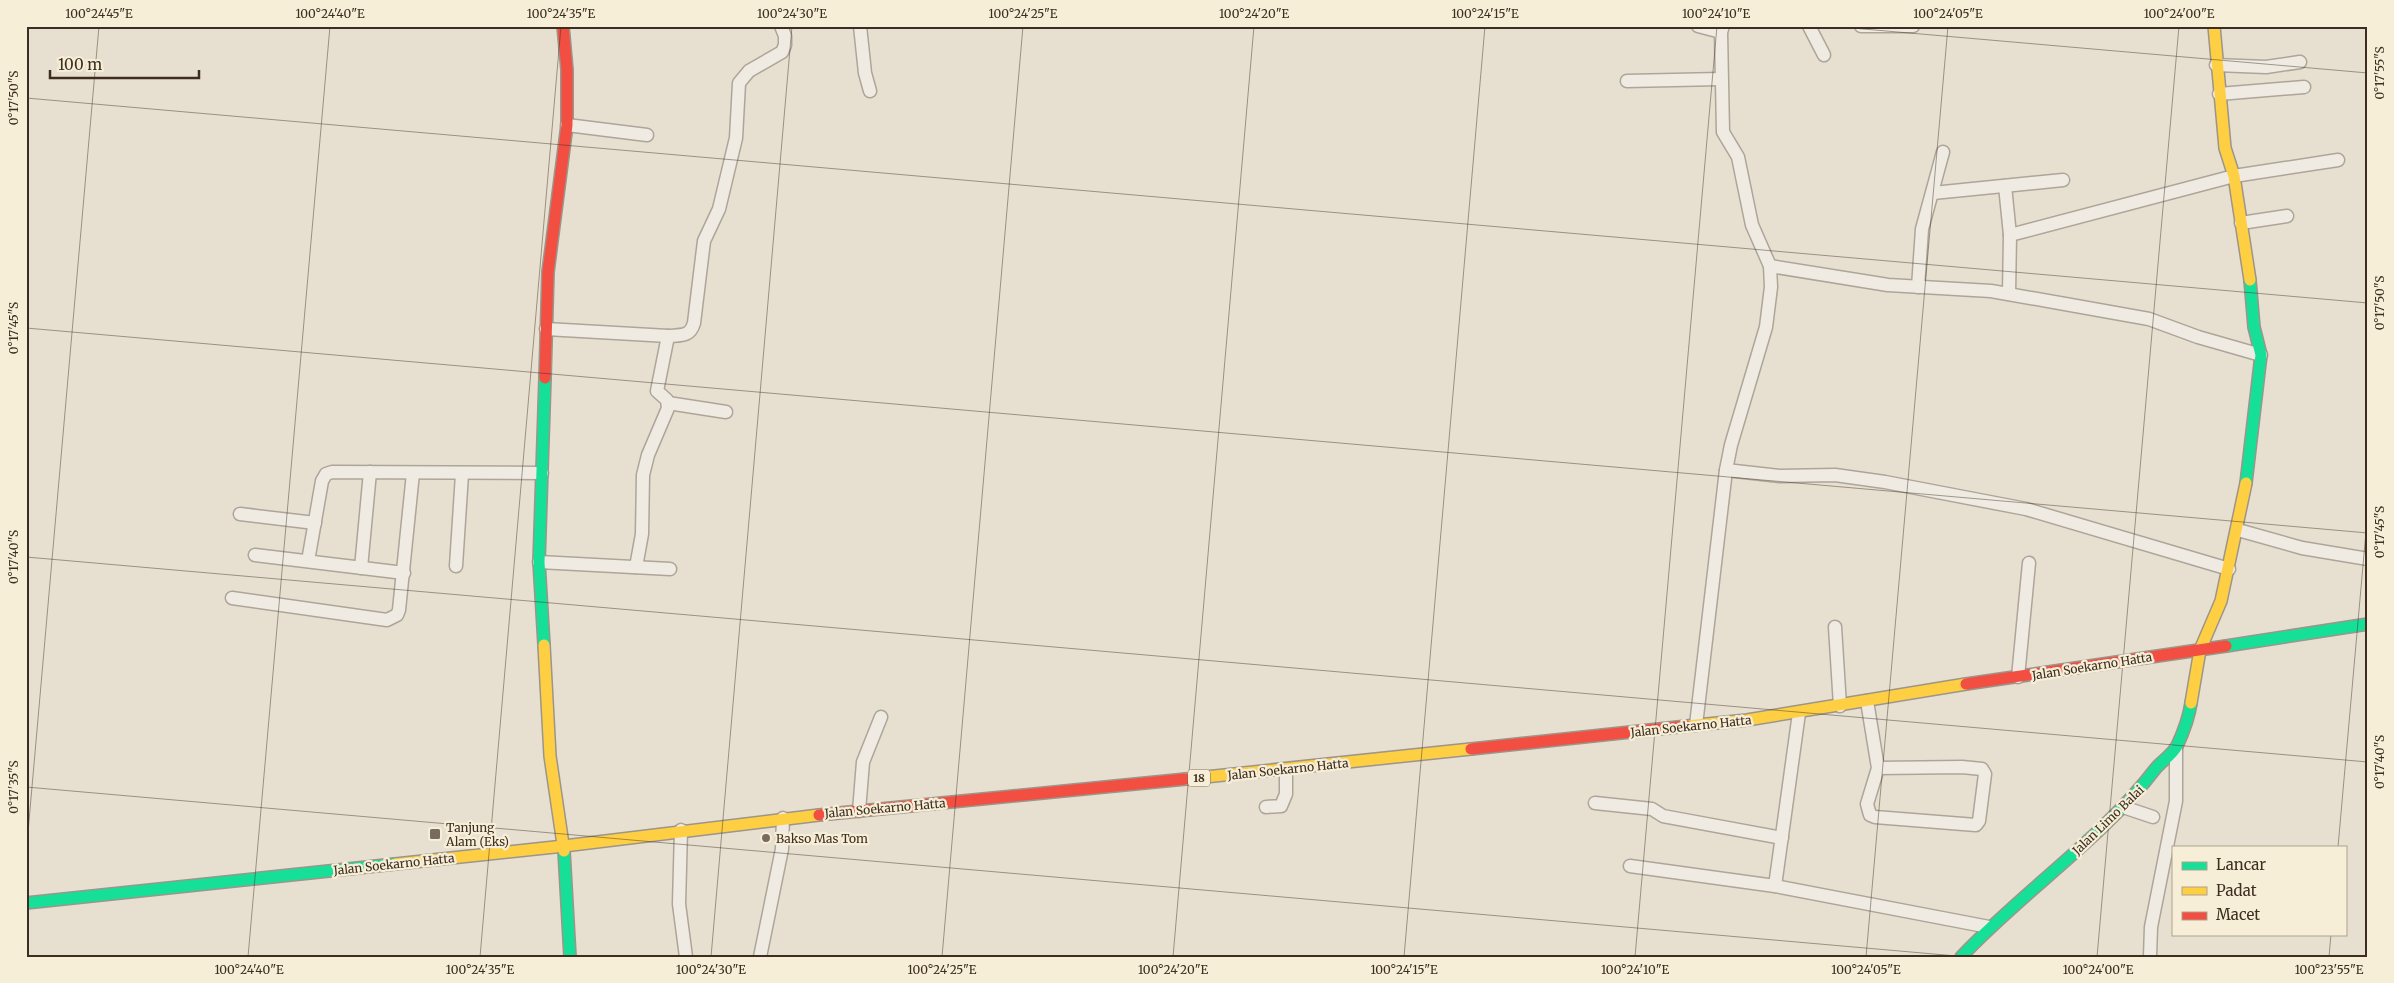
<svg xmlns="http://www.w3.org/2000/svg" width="2394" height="983" font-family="Merriweather,serif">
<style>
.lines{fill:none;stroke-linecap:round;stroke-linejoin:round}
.street-casing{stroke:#ada599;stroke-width:15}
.fast-casing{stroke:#9c958a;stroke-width:14}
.slow-casing{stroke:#9c958a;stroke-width:14}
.jam-casing{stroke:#9c958a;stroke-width:14}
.street{stroke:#efebe3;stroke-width:12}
.fast{stroke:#16e098;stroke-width:11}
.slow{stroke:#ffcf43;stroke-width:11}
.jam{stroke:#f24e42;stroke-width:11}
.ticks{fill:none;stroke:#3d2e20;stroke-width:1;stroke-opacity:0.45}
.poi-dot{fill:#786c5e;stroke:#f7eed8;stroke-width:2}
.labels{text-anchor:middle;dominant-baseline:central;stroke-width:4.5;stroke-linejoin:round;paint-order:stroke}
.shield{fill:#f7eed8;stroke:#756857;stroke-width:1}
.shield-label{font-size:11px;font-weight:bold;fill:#3d2e20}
.street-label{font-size:12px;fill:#3d2e20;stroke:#f7eed8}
.poi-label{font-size:12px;fill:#3d2e20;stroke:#f7eed8;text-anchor:start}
.neatline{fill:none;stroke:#3d2e20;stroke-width:2}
.ticks-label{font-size:12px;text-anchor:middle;fill:#3d2e20}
</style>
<rect width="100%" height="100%" fill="#e7e0d1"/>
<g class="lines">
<defs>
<g id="street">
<polyline points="860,26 865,73 870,91"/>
<polyline points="1698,26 1721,32"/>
<polyline points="1809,26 1824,55"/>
<polyline points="1861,26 1913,26"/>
<polyline points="2216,65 2266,67 2300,62"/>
<polyline points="1627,81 1720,79"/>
<polyline points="2219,94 2304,87"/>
<polyline points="567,125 647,135"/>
<polyline points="2005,186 2010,235 2009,294"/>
<polyline points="1933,193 2063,180"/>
<polyline points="2241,223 2287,216"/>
<polyline points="2010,235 2234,176 2338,160"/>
<polyline points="1770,266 1888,285 1991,291 2065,304 2149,319 2198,337 2261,355"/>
<polyline points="1918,287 1922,229 1943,152"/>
<path d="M546,329L668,336C681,335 690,337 694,323L704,241L719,209L736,138L739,83L749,71L782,52L785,45V36L781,26"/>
<polyline points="668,403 726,412"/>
<polyline points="1726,470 1780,476 1835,475 1885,482 2026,509 2229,569"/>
<polyline points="240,514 315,523"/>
<polyline points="2238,530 2302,548 2368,559"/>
<polyline points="255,555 404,573"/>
<polyline points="308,561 322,481 326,474 332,472 542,473"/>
<polyline points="539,562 670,569"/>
<polyline points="456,566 462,474"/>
<polyline points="636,567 642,534 643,475 648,455 668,408 667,400 657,391 668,336"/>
<polyline points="361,568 370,472"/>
<polyline points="232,598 387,620 397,615 399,610 413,473"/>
<polyline points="1835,627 1840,706"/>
<polyline points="2018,677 2029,563"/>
<polyline points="1867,701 1878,768 1867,804 1870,815 1875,817 1963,824 1976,825 1979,821 1985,774 1982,769 1962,767 1878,768"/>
<polyline points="1799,713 1775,886 1989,927"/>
<polyline points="1696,725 1726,470 1731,445 1766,327 1771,287 1770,266 1752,225 1738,157 1723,132 1721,32 1723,26"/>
<polyline points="1595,803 1652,809 1663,816 1782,838"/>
<polyline points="1266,807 1281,806 1286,794 1286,770"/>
<polyline points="2123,807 2153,817"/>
<polyline points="859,811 863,762 881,717"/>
<polyline points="681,830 679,904 686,957"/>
<polyline points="1630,866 1775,886"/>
<polyline points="760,957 782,849 783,818"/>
<polyline points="2150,957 2151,927 2176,801 2176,748"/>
</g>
<g id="fast">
<polyline points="2246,483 2261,355 2254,327 2250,280"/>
<polyline points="544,645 539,562 545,378"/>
<polyline points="2226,646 2368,624"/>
<polyline points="564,851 570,957"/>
<polyline points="26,903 395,864"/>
<path d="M1961,957C2023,891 2101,840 2156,768C2162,761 2172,755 2177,746C2183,733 2189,717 2191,703"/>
</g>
<g id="slow">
<polyline points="2214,26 2225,148 2234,176 2250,280"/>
<polyline points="544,645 550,756 564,851"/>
<polyline points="2191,703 2200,650 2221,601 2246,483"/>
<polyline points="1687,726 1747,720 1966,684"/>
<polyline points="1186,779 1471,749"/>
<polyline points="395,864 564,846 819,815"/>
</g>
<g id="jam">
<polyline points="545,378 548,272 567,125 567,70 563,26"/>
<polyline points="1966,684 2226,646"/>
<polyline points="1471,749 1687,726"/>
<polyline points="819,815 1186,779"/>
</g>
</defs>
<use href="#street" class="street-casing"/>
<use href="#fast" class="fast-casing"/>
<use href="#slow" class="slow-casing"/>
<use href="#jam" class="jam-casing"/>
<use href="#street" class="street"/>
<use href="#fast" class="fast"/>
<use href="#slow" class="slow"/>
<use href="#jam" class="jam"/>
</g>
<path class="ticks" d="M1829,26L2368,73M26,98L2368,303M26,328L2368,533M26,557L2368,762M26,787L1968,957M2338,847L2368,509M26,855L99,26M248,957L330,26M480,957L561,26M711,957L792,26M942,957L1023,26M1173,957L1254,26M1404,957L1485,26M1635,957L1717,26M1866,957L1948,26M2097,957L2179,26M2329,957L2331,934"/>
<g class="poi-dot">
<rect x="429" y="828" width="12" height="12" rx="2.5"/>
<circle cx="766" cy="838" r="5"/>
</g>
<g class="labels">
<rect class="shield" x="1188" y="769.5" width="22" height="17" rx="4"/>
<g class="shield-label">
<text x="1199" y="778">18</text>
</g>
<g class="street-label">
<text transform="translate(2092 666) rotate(-9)">Jalan Soekarno Hatta</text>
<text transform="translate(1691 726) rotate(-6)">Jalan Soekarno Hatta</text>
<text transform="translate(1288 769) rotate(-6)">Jalan Soekarno Hatta</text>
<text transform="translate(885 808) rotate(-5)">Jalan Soekarno Hatta</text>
<text transform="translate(2108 820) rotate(-44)">Jalan Limo Balai</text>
<text transform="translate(394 864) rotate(-6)">Jalan Soekarno Hatta</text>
</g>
<g class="poi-label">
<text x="446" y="827">Tanjung<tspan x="446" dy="14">Alam (Eks)</tspan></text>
<text x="776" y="838">Bakso Mas Tom</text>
</g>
</g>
<rect width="2394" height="983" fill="none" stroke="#f7eed8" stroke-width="55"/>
<rect x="2172" y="846" width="175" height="90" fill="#f7eed8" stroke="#ada18e"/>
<rect x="2182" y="862" width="25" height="8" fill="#16e098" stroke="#ada18e"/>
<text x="2216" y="870" font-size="15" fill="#3d2e20">Lancar</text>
<rect x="2182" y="887" width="25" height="8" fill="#ffcf43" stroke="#ada18e"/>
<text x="2216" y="896" font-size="15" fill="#3d2e20">Padat</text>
<rect x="2182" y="912" width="25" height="8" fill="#f24e42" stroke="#ada18e"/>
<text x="2216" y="920" font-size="15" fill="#3d2e20">Macet</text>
<path d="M50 70v8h149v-8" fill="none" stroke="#3d2e20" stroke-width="2.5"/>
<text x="58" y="70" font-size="15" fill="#3d2e20" stroke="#f7eed8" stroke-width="4" paint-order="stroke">100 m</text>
<rect x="28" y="28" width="2338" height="928" class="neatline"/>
<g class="ticks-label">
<text x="99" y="18">100°24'45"E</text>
<text x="330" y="18">100°24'40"E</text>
<text x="561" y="18">100°24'35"E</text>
<text x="792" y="18">100°24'30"E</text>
<text x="1023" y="18">100°24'25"E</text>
<text x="1254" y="18">100°24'20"E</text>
<text x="1485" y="18">100°24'15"E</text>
<text x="1716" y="18">100°24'10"E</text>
<text x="1948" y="18">100°24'05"E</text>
<text x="2179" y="18">100°24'00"E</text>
<text transform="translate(2380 73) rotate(-90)" y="4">0°17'55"S</text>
<text transform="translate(14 98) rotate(-90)" y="4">0°17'50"S</text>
<text transform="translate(2380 303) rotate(-90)" y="4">0°17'50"S</text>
<text transform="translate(14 328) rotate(-90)" y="4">0°17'45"S</text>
<text transform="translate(2380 532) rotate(-90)" y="4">0°17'45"S</text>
<text transform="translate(14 557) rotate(-90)" y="4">0°17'40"S</text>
<text transform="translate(2380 762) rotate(-90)" y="4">0°17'40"S</text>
<text transform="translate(14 787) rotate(-90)" y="4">0°17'35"S</text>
<text x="249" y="974">100°24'40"E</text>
<text x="480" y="974">100°24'35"E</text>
<text x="711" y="974">100°24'30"E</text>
<text x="942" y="974">100°24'25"E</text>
<text x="1173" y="974">100°24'20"E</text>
<text x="1404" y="974">100°24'15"E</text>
<text x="1635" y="974">100°24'10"E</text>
<text x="1866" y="974">100°24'05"E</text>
<text x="2098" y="974">100°24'00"E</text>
<text x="2329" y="974">100°23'55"E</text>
</g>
</svg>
